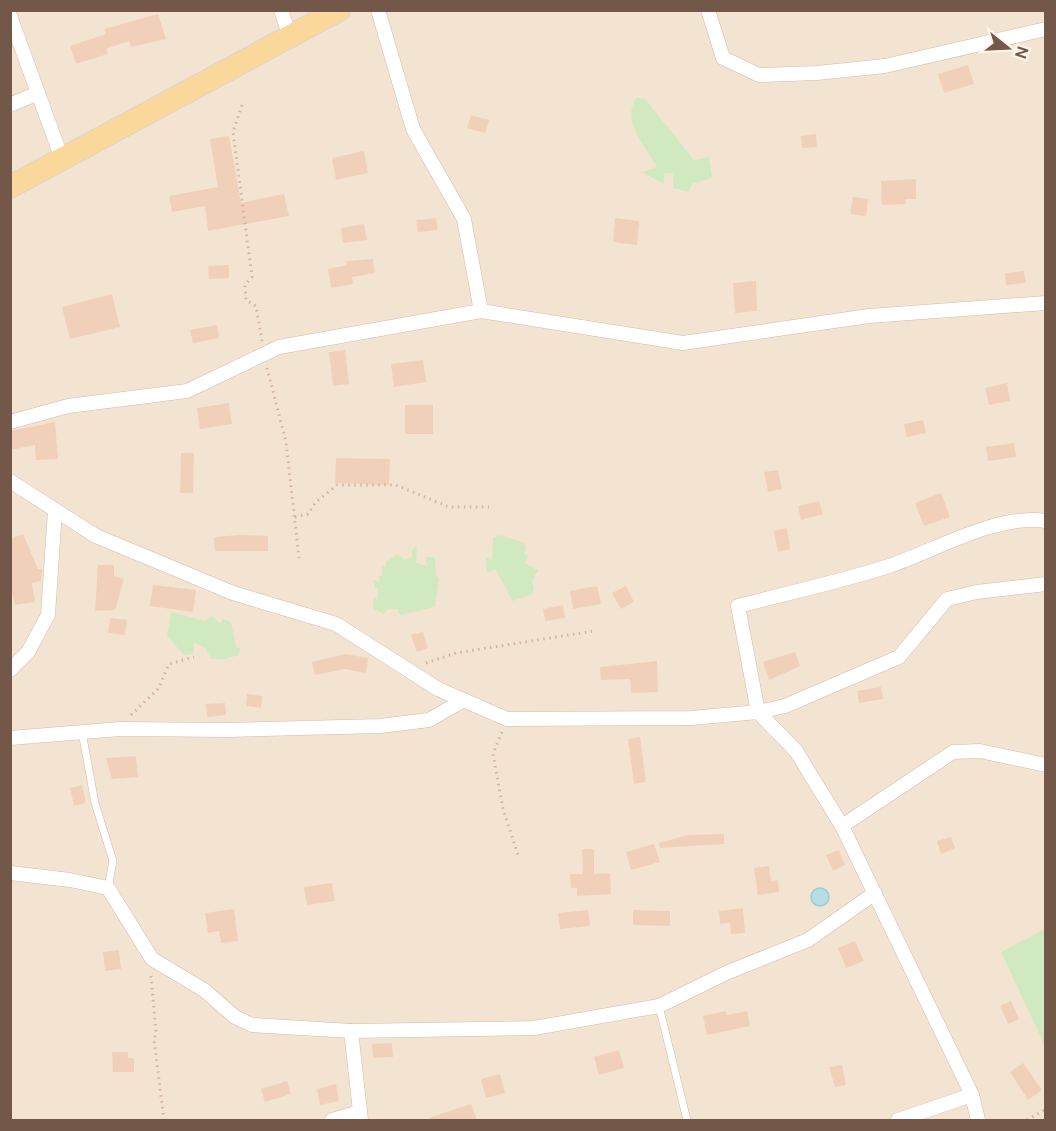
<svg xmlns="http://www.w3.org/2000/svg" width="1056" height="1131" font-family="'DM Sans',sans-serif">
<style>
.residential{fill:#f3e4d1}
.green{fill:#d1e9c1}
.water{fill:#b7dee5;stroke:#9dcdd7;stroke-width:1.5}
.building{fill:#f1d0ba}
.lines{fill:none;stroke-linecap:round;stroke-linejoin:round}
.lane-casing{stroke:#cfbcac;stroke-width:8}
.street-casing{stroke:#cfbcac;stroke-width:15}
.primary-casing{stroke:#dbd4d0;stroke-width:24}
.path{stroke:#d5b49d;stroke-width:3;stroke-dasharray:1.5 4.5;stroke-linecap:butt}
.lane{stroke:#fff;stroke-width:7}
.street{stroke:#fff;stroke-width:14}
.primary{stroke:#fad79b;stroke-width:22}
</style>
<rect width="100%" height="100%" fill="#fcf2e2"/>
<rect class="residential" x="11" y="11" width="1034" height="1109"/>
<g class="green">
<path d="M637,97L646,100L694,160L709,157L712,178L692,184L688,192L673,188V174L664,173V184L642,172L657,167C645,146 620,120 637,97Z"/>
<polygon points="501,535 524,543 526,549 524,553 528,557 525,563 538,570 532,581 534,589 531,595 513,601 495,569 487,573 486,557 492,561 493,538"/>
<polygon points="417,546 416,563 428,566 425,561 428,557 435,557 436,575 439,578 435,607 400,615 398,609 389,609 383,614 373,608 374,597 378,600 378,588 375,588 373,580 381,582 378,577 382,575 382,566 385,567 386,562 398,554 404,560 412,557 412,550"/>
<polygon points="171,612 205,621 212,616 220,624 223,619 231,622 236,647 240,648 239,655 224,659 211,659 205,648 194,642 193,654 184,655 167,636"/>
<polygon points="1045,929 1046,1043 1044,1044 1001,952"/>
</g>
<circle class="water" cx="820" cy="897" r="9"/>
<g class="building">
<polygon points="158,14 166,39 131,47 129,41 106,49 108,54 76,64 70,46 106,34 104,29"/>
<polygon points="968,65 974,84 944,93 938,74"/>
<polygon points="471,115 489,120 485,133 467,128"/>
<polygon points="816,134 817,147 802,148 801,136"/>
<polygon points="229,136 241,203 284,194 289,216 208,231 205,206 172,212 169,196 218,187 210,139"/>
<polygon points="364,151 368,173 336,180 332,158"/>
<polygon points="916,179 916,199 905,199 906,204 882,205 881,181"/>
<polygon points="853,197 868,199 866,216 850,214"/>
<polygon points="436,218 438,230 418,232 416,220"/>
<polygon points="615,218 639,221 637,245 613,242"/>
<polygon points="364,224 367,240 343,243 341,228"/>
<polygon points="373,259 375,273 352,277 353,284 331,288 328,269 347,265 346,261"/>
<polygon points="229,265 229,278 209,279 208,266"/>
<polygon points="1024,271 1026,283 1006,285 1005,273"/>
<polygon points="756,281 757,311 735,313 733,283"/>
<polygon points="112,294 120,327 70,339 62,307"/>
<polygon points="217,325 219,338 193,343 190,330"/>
<polygon points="345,350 349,384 333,386 329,352"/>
<polygon points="423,360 426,382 394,387 391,364"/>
<polygon points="1007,383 1010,401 989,405 985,388"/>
<polygon points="229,403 232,424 200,429 197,408"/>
<rect x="405" y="405" width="28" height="29"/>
<polygon points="923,420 926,433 907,437 904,424"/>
<polygon points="55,422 58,459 36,460 35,445 10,450 10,431"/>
<polygon points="1014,443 1016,457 988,461 986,447"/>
<polygon points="181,453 194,453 193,493 180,493"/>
<polygon points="336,458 390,459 389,485 335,483"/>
<polygon points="778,470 782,489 768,492 764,472"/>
<polygon points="941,493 950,517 924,526 915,503"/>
<polygon points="819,501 823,514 801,520 798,506"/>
<polygon points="787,528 790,549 778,552 774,531"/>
<polygon points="23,534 38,569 42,569 41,581 32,583 35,602 15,605 10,587 10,539"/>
<polygon points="239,535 268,536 268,551 215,551 214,537"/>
<polygon points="98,565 114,565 114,576 124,579 115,610 95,611"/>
<polygon points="153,585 196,590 193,612 150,606"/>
<polygon points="597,586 601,604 573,609 570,591"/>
<polygon points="626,586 634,602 621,609 612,593"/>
<polygon points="563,605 565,618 545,621 543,609"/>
<polygon points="110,618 127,620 125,635 108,633"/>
<polygon points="423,632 428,648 417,652 411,635"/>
<polygon points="795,652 800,666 769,680 763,662"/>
<polygon points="345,654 368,658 366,673 345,669 315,675 312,662"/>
<polygon points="657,661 658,692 631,693 630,679 601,680 600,667"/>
<polygon points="881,687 883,699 859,703 857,691"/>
<polygon points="247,694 262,696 261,708 246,706"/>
<polygon points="225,703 226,715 207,717 206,704"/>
<polygon points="640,737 646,782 634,784 628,739"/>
<polygon points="136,756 138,777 112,779 106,758"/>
<polygon points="82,785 86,803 74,806 70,788"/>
<polygon points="724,834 724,844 660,848 659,843 688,835"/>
<polygon points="951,837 955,848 941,854 937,841"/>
<polygon points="654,844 660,862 631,870 626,852"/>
<polygon points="582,849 594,849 594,874 610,873 611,894 577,896 577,888 571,888 570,874 583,874"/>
<polygon points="839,850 845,865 833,871 826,855"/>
<polygon points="769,866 771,881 778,880 779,892 758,895 754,868"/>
<polygon points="332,883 335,901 307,905 304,887"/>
<polygon points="743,908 745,933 731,934 730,923 720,924 719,911"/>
<polygon points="234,909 238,941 221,943 219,931 208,933 205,913"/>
<polygon points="588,910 590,926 560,929 558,913"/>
<polygon points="633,910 670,911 670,926 633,925"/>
<polygon points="855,941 864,961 846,968 838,948"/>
<polygon points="119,950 121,969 105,971 103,952"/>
<polygon points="1011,1001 1019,1019 1008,1024 1000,1006"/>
<polygon points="726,1011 727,1015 747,1011 750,1026 707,1035 703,1016"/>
<polygon points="392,1043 393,1057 373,1058 372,1044"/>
<polygon points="619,1050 624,1068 599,1075 594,1057"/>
<polygon points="112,1052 128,1052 128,1058 134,1058 134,1072 113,1072"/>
<polygon points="1023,1063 1042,1090 1028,1100 1010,1072"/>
<polygon points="842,1065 846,1085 835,1087 829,1067"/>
<polygon points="500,1074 505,1093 486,1098 481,1079"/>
<polygon points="287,1081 291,1094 265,1102 261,1089"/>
<polygon points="336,1084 339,1101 320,1105 317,1089"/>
<polygon points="471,1104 477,1120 429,1120 429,1118"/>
</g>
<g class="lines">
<defs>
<g id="lane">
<polyline points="82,732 95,803 113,861 108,888"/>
<polyline points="659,1006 687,1120"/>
</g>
<g id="street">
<polyline points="281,10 290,37"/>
<polyline points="378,10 413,129 464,219 481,311"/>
<polyline points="708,10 723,58 759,75 817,73 885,66 1046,29"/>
<polyline points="10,16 62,159"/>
<polyline points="10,105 38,93"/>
<polyline points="10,422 68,406 187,391 279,347 481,311 683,343 869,316 1046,303"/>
<polyline points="10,481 96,536 233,593 336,624 438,689 507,719 691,718 758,712 796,751 842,826 972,1095 978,1120"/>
<path d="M1046,521C998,513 934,551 889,566C839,582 788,593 738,606L758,712L785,706L899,657L947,599L977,592L1046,584"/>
<polyline points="10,670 28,652 48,615 55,510"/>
<polyline points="10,738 120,729 230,730 380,726 429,720 464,700"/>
<polyline points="842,826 953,752 980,751 1046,765"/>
<polyline points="10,873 70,880 108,888 152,959 204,990 235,1017 252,1025 351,1031 534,1028 659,1006 726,973 808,940 875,893"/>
<polyline points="351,1031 361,1120"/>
<polyline points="332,1120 360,1112"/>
<polyline points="898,1120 972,1095"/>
</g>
<polyline id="primary" points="10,187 339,10"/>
</defs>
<use href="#lane" class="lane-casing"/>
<use href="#street" class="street-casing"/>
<use href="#primary" class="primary-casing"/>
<g class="path">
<polyline points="242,105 233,132 252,277 245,285 246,300 256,306 262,341"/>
<polyline points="267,368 286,442 299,558"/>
<polyline points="295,517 308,514 315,503 337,485 396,485 449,507 489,507"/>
<polyline points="426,663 456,653 594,631"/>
<polyline points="131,715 158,689 169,664 194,657"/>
<polyline points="502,732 493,754 503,809 519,858"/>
<polyline points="151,976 156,1032 154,1040 164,1120"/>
<polyline points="1027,1120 1046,1109"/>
</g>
<use href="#lane" class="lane"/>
<use href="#street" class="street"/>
<use href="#primary" class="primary"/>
</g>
<rect width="1056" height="1131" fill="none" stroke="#735849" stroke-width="24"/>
<g transform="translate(1008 48) rotate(108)" stroke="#fff6e8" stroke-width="4.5" paint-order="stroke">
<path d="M0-4.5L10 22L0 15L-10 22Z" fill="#735849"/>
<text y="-9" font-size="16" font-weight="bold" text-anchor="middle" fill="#735849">N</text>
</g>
</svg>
